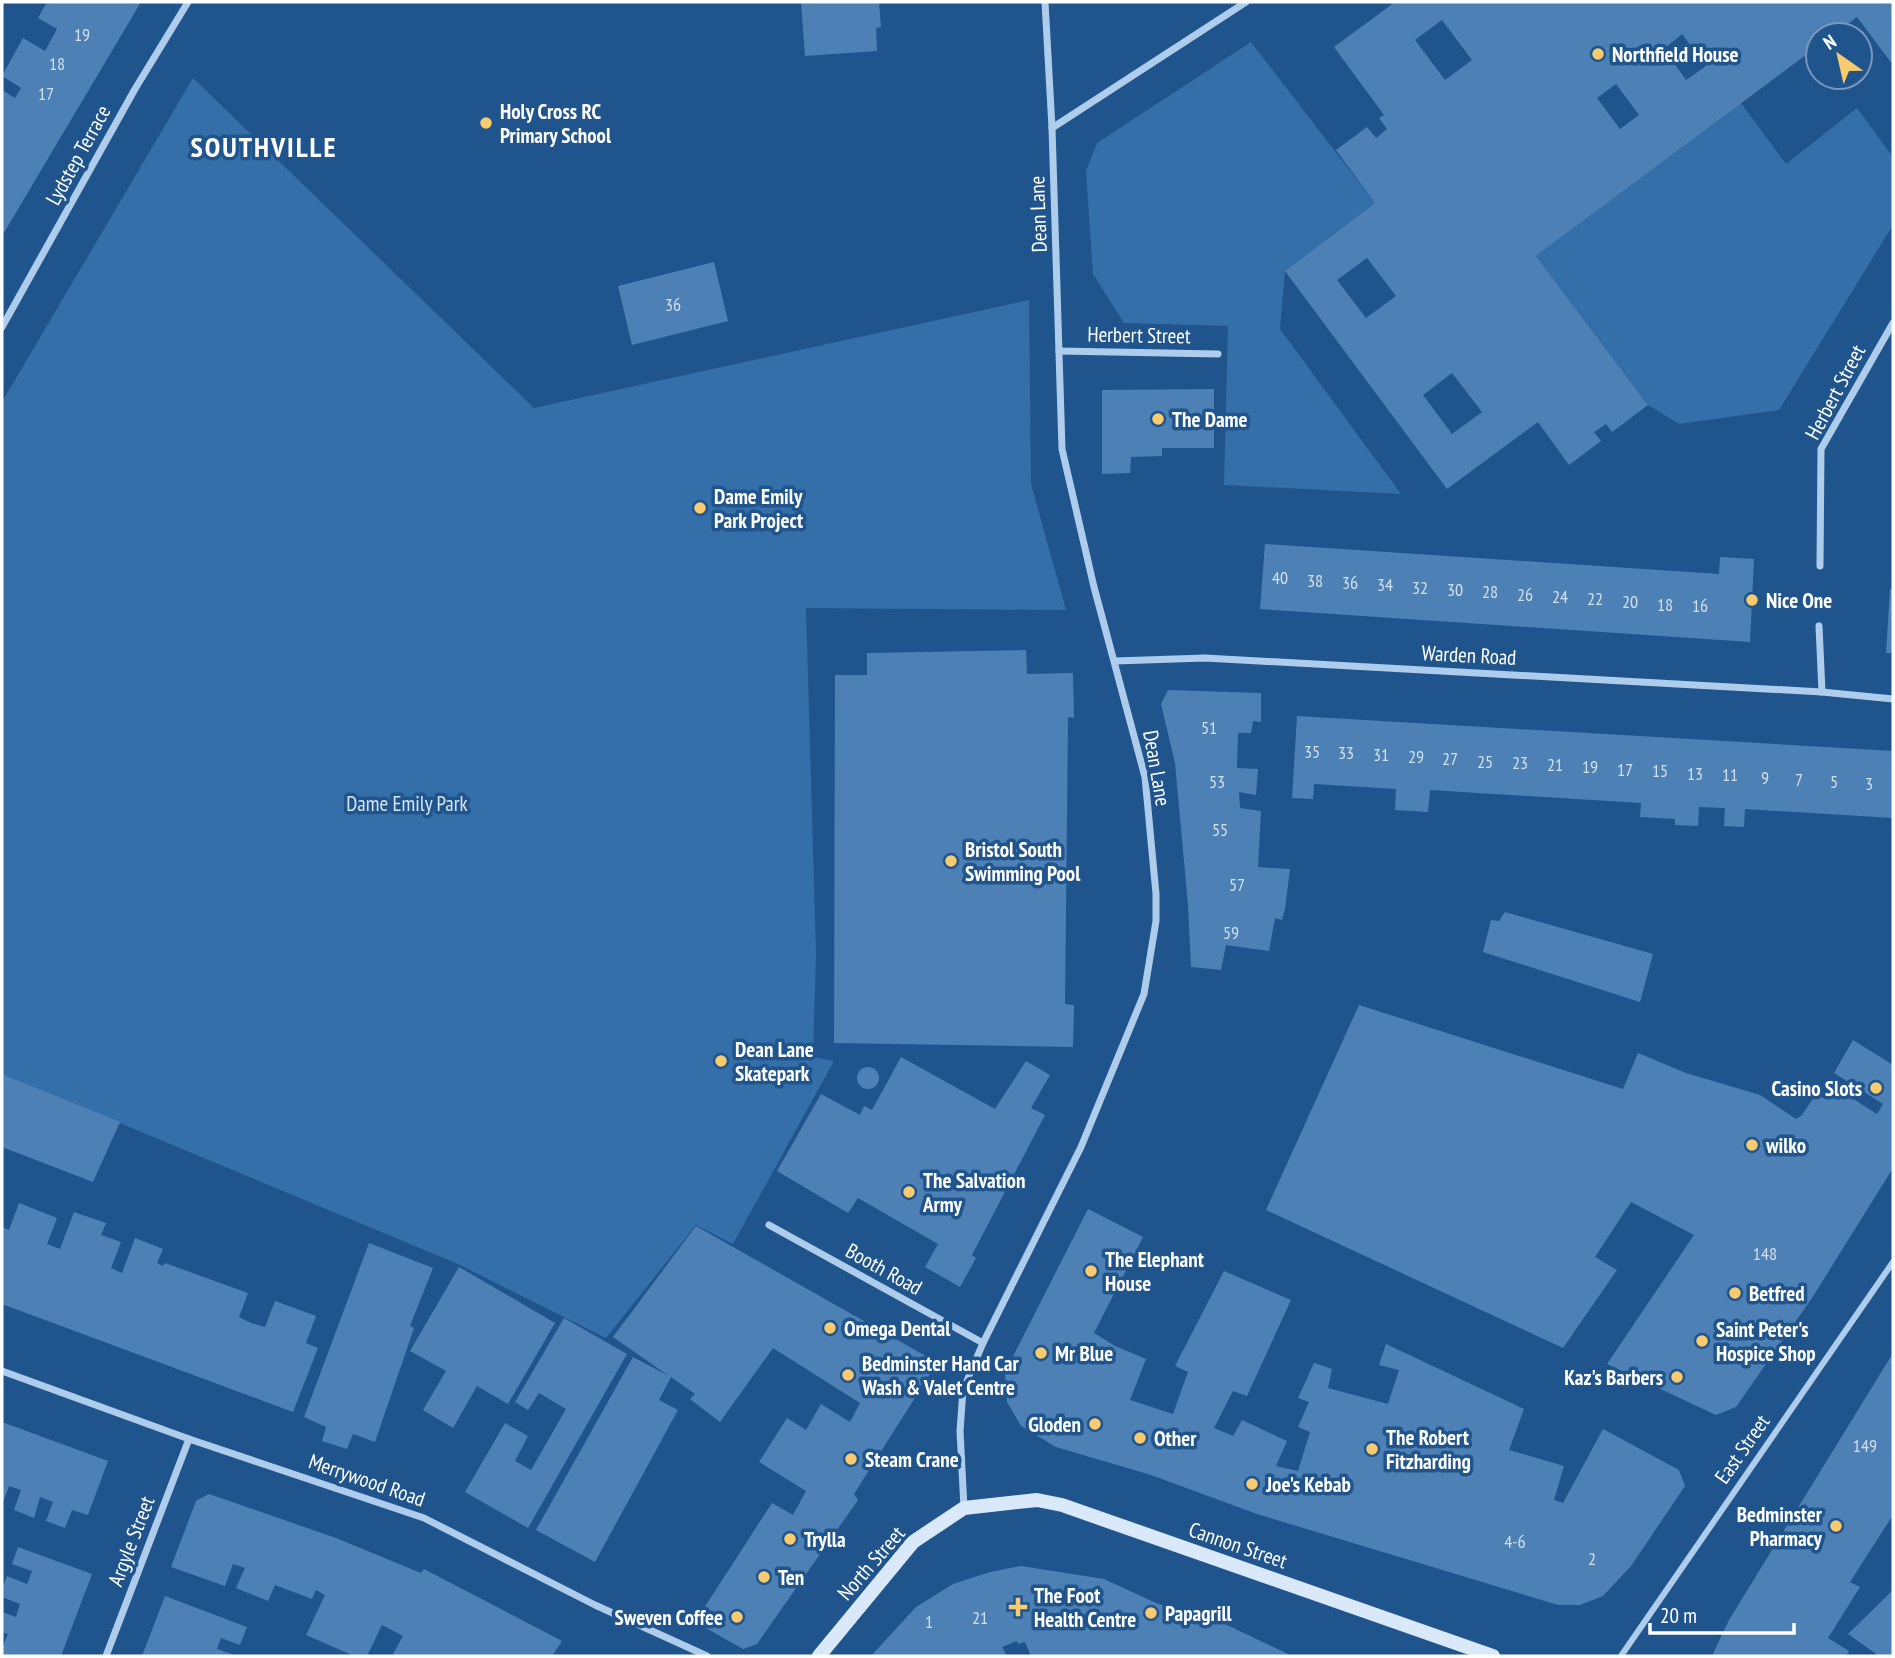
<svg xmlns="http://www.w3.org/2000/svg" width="1895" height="1658" font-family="'PT Sans Narrow',sans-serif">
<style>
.green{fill:#346faa}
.building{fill:#4d81b6;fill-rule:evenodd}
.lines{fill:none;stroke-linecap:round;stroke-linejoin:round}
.pedestrian{stroke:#aecdec;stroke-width:6}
.minor{stroke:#aecdec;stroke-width:7}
.secondary{stroke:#dae9f9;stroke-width:14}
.poi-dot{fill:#f9cb6e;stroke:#20548d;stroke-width:2.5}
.labels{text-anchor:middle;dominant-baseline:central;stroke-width:7;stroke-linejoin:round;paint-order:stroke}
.number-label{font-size:18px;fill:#d2e0ed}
.poi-label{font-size:21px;font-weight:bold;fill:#fff;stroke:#20548d;text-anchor:start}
.street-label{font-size:21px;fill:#fff;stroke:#20548d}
.park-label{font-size:21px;fill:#d3e6f9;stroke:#20548d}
.district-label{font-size:28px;font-weight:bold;letter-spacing:2px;fill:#fff;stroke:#20548d}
</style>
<rect width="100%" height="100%" fill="#20548d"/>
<g class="green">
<polygon points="1251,42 1375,203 1285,271 1280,329 1401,494 1224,485 1228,326 1124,323 1093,274 1086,171 1097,143"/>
<polygon points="193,78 534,408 1029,300 1031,484 1066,610 806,608 816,953 813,1057 834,1061 733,1244 696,1225 606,1338 458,1264 2,1074 2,402"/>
<polygon points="1741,103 1786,164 1857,108 1893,157 1893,225 1779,410 1679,424 1648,405 1536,256"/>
</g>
<g class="building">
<polygon points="47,2 141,2 2,236 2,90 15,98 21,88 2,76 23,38 45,51 57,29 38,18"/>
<polygon points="801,2 879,2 881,27 876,28 877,51 805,56"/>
<path d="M1395,2H1893V65L1857,17L1834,35H1818V46L1536,256L1648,405L1612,432L1606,424L1594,432L1601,441L1569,465L1538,422L1447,489L1285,271L1375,203L1336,150L1367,127L1376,138L1387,129L1379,118L1384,115L1334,47ZM1442,20L1472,60L1445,80L1415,40ZM1682,34L1706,66L1686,80L1664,49ZM1616,84L1639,115L1620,129L1597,98ZM1367,258L1396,296L1366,318L1337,280ZM1452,373L1482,412L1452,434L1423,395Z"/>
<polygon points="714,262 728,321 632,345 618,286"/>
<polygon points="1214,389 1214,448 1162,448 1162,456 1131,457 1130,473 1102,474 1102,390"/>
<polygon points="1265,544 1719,574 1720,557 1754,559 1750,642 1260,609"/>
<polygon points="1890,589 1893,589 1893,653 1886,653"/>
<polygon points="1026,650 1027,674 1073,673 1074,718 1068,717 1065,1004 1074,1005 1073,1047 834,1043 835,675 867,675 867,653"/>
<polygon points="1168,690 1261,693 1261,722 1253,721 1251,733 1238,733 1237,768 1258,769 1256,795 1239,792 1240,808 1261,811 1258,867 1290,869 1285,909 1282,920 1275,918 1269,951 1226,945 1221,970 1191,967 1188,905 1175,763 1161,704"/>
<polygon points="1297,716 1893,751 1893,818 1745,809 1744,827 1724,826 1725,808 1699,807 1698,826 1675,825 1675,819 1640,817 1641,803 1430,790 1428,812 1395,810 1396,789 1314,784 1313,799 1292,798"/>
<polygon points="1505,912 1653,954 1640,1002 1483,952 1491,920 1499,921"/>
<polygon points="1359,1005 1623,1089 1638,1053 1686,1073 1760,1095 1796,1119 1802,1115 1820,1088 1839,1100 1844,1093 1877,1114 1883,1104 1834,1073 1853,1040 1893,1065 1893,1168 1812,1298 1736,1407 1716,1415 1607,1364 1694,1235 1631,1202 1595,1257 1617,1270 1563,1348 1266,1210"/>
<polygon points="901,1057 995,1109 1026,1061 1050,1075 1031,1108 1045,1115 972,1255 976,1258 960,1287 925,1267 938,1244 858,1198 848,1213 777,1171 821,1094 860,1115 864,1106 872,1110"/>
<circle cx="868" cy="1078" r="11"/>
<polygon points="2,1074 120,1122 93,1182 2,1147"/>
<polygon points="19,1203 57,1218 47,1244 60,1249 74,1212 106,1223 101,1235 121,1242 111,1268 122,1273 135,1238 163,1249 157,1263 163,1266 165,1263 248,1293 239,1317 251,1323 265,1327 275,1301 316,1316 306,1343 318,1348 293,1412 2,1304 2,1227 9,1230"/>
<polygon points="1088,1209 1143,1237 1094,1333 1115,1346 1146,1359 1130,1400 1173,1414 1188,1372 1175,1366 1224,1271 1291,1300 1247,1396 1233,1391 1214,1428 1233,1436 1242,1420 1287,1441 1276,1466 1298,1471 1310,1432 1298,1427 1309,1402 1298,1398 1314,1363 1332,1369 1328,1388 1388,1404 1399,1370 1379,1365 1386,1344 1524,1409 1509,1450 1564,1466 1554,1500 1563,1503 1603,1429 1679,1470 1685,1486 1631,1566 1603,1596 1580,1605 1558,1605 1257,1514 1151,1475 1056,1447 1021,1426 1007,1402 1005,1372"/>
<polygon points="696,1226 924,1355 930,1374 854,1494 858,1500 757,1644 743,1649 695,1622 772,1503 793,1515 806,1491 759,1462 787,1418 806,1430 821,1404 850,1422 860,1403 773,1348 720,1422 690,1399 695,1394 671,1377 659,1400 678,1410 595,1562 536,1530 633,1357 669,1376 613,1337"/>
<polygon points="369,1243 433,1268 410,1326 414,1328 375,1442 353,1434 347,1449 322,1441 326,1427 304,1417"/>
<polygon points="459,1267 555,1323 508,1404 477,1386 453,1428 423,1410 446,1371 410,1351"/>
<polygon points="564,1318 627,1354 528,1528 465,1492 505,1423 528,1436 515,1461 531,1470 566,1409 539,1393 528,1410 515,1402"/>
<polygon points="1893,1353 1893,1515 1850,1582 1860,1587 1828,1638 1849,1651 1846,1656 1712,1656 1729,1620"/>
<polygon points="2,1422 108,1461 88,1515 72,1510 65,1528 46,1521 53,1502 40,1497 34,1518 14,1510 21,1490 9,1486 2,1505"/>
<polygon points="209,1494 336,1538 421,1573 424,1569 562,1641 552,1656 392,1656 403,1636 382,1625 367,1656 354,1656 306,1635 325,1595 316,1590 312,1599 275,1585 268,1601 236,1588 245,1568 233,1564 225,1586 171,1567 196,1501"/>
<polygon points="18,1547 92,1574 61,1656 2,1656 2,1648 8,1634 2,1632 2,1612 16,1617 20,1604 2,1597 2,1589 7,1576 27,1584 32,1571 12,1564"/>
<polygon points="1021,1566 1104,1579 1156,1603 1225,1624 1292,1656 1031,1656 1025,1642 1018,1644 1017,1641 1002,1647 1007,1656 871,1656 916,1607 953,1584 990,1572"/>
<polygon points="1893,1590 1893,1656 1879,1656 1848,1634"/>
<polygon points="165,1596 247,1627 240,1645 221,1638 217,1649 237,1656 142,1656"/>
</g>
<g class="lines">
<polyline class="pedestrian" points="1621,1656 1893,1262"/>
<g class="minor">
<polyline points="1052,128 1246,2"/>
<polyline points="2,327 135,89 188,2"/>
<polyline points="1059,351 1218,354"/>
<polyline points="1820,566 1821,449 1893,323"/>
<polyline points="1819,626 1822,692"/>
<polyline points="1115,661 1205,658 1822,692 1893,699"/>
<polyline points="769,1225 983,1343"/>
<polyline points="2,1371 189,1439 424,1518 595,1605 707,1656"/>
<polyline points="964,1508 960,1431 963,1390 983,1343 1081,1147 1144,994 1156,921 1156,894 1145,777 1094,587 1062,449 1052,128 1045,2"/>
<polyline points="106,1656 189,1439"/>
</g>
<polyline class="secondary" points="819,1656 913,1542 964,1508 1037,1500 1062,1505 1493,1656"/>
</g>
<g class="poi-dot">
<circle cx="1598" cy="54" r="7"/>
<circle cx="486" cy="123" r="7"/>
<circle cx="1158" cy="419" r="7"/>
<circle cx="700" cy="508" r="7"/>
<circle cx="1752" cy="600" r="7"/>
<circle cx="951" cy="861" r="7"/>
<circle cx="721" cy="1061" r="7"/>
<circle cx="1876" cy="1088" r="7"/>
<circle cx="1752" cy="1145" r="7"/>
<circle cx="909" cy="1192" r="7"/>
<circle cx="1091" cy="1271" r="7"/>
<circle cx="1735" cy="1293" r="7"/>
<circle cx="830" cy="1328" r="7"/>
<circle cx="1702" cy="1341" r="7"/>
<circle cx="1041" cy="1353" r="7"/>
<circle cx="848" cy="1375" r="7"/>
<circle cx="1677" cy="1377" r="7"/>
<circle cx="1095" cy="1424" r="7"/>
<circle cx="1140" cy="1438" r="7"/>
<circle cx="1372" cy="1449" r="7"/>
<circle cx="851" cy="1459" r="7"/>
<circle cx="1252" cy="1484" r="7"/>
<circle cx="1836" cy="1526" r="7"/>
<circle cx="790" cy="1539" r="7"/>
<circle cx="764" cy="1577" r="7"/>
<path d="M1014.5 1596.5h7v7h7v7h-7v7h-7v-7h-7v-7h7z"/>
<circle cx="1151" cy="1613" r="7"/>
<circle cx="737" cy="1617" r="7"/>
</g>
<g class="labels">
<g class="number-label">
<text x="82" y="34">19</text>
<text x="57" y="63">18</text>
<text x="46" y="93">17</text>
<text x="673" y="304">36</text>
<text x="1280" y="577">40</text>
<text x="1315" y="580">38</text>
<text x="1350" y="582">36</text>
<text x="1385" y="584">34</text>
<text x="1420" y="587">32</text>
<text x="1455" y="589">30</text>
<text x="1490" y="591">28</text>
<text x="1525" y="594">26</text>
<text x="1560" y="596">24</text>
<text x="1595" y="598">22</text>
<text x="1630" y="601">20</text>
<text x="1665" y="604">18</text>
<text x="1700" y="605">16</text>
<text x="1209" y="727">51</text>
<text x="1312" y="751">35</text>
<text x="1346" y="752">33</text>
<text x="1381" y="754">31</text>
<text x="1416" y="756">29</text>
<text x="1450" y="758">27</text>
<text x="1485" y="761">25</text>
<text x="1520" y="762">23</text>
<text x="1555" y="764">21</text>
<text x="1590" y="766">19</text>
<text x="1625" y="769">17</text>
<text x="1660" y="770">15</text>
<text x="1695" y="773">13</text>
<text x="1730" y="774">11</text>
<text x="1765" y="777">9</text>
<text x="1799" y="779">7</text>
<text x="1217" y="781">53</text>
<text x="1834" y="781">5</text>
<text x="1869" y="783">3</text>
<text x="1220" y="829">55</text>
<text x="1237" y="884">57</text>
<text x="1231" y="932">59</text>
<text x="1765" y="1253">148</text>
<text x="1865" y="1445">149</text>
<text x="1515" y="1541">4-6</text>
<text x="1592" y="1558">2</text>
<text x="980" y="1617">21</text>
<text x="929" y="1621">1</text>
</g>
<g class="poi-label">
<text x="1612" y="54">Northfield House</text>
<text x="500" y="111">Holy Cross RC<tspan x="500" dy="24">Primary School</tspan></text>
<text x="1172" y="419">The Dame</text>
<text x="714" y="496">Dame Emily<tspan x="714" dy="24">Park Project</tspan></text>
<text x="1766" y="600">Nice One</text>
<text x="965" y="849">Bristol South<tspan x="965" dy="24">Swimming Pool</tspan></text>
<text x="735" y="1049">Dean Lane<tspan x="735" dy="24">Skatepark</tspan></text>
<text x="1862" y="1088" text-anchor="end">Casino Slots</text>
<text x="1766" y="1145">wilko</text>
<text x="923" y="1180">The Salvation<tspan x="923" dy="24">Army</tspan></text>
<text x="1105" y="1259">The Elephant<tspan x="1105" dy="24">House</tspan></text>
<text x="1749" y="1293">Betfred</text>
<text x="844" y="1328">Omega Dental</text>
<text x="1716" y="1329">Saint Peter's<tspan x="1716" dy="24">Hospice Shop</tspan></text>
<text x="1055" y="1353">Mr Blue</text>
<text x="862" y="1363">Bedminster Hand Car<tspan x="862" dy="24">Wash &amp; Valet Centre</tspan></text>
<text x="1663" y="1377" text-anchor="end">Kaz's Barbers</text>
<text x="1081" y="1424" text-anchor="end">Gloden</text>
<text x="1386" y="1437">The Robert<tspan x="1386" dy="24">Fitzharding</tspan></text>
<text x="1154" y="1438">Other</text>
<text x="865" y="1459">Steam Crane</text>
<text x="1266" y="1484">Joe's Kebab</text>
<text x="1822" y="1514" text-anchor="end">Bedminster<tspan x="1822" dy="24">Pharmacy</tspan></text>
<text x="804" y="1539">Trylla</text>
<text x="778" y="1577">Ten</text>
<text x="1034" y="1595">The Foot<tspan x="1034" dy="24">Health Centre</tspan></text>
<text x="1165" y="1613">Papagrill</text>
<text x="723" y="1617" text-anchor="end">Sweven Coffee</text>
</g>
<g class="street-label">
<text transform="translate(78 155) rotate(-61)">Lydstep Terrace</text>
<text transform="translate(1038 214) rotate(-92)">Dean Lane</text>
<text transform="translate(1139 335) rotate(1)">Herbert Street</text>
<text transform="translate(1835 392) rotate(-62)">Herbert Street</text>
<text transform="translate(1469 655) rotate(3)">Warden Road</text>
<text transform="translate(1157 768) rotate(80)">Dean Lane</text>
<text transform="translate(884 1269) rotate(29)">Booth Road</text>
<text transform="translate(1742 1449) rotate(-55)">East Street</text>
<text transform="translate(367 1480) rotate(19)">Merrywood Road</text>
<text transform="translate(131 1541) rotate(-69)">Argyle Street</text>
<text transform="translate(1238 1545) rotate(19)">Cannon Street</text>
<text transform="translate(871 1563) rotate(-49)">North Street</text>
</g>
<g class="park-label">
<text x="407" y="803">Dame Emily Park</text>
</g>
<g class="district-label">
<text x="264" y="146">SOUTHVILLE</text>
</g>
</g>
<rect width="1895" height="1658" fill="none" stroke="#ffffff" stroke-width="7"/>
<g transform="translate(1839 56) rotate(326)"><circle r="33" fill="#20548d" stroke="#7998bb" stroke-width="2"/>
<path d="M0-5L12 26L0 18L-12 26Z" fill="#f9cb6e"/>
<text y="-10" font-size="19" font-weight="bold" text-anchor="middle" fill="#ffffff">N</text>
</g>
<path d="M1650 1623v10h144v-10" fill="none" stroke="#ffffff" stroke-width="3.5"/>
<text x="1660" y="1623" font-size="21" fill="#ffffff" stroke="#20548d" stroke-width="5" paint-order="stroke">20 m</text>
</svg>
